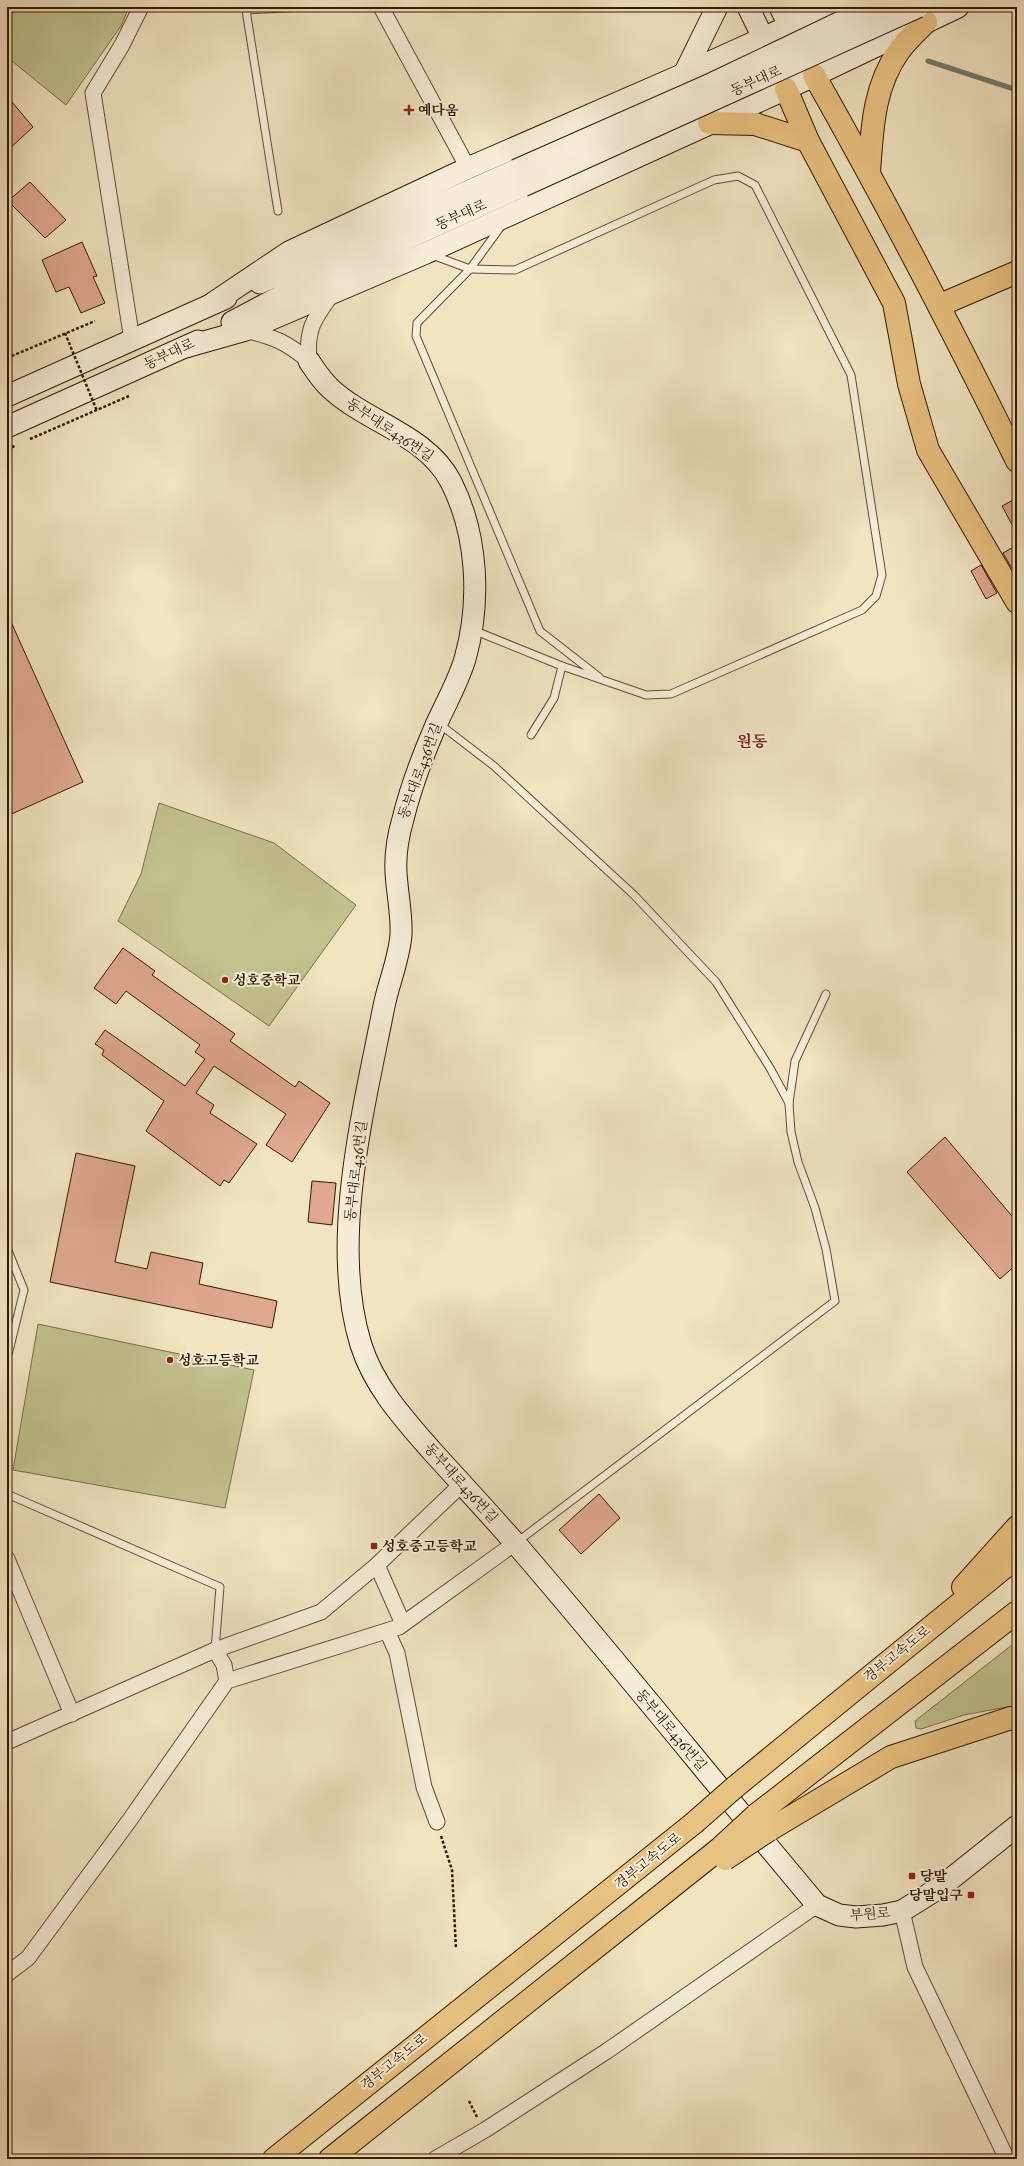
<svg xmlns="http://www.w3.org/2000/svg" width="1024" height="2166" font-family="'IM FELL Great Primer','Noto Serif KR',serif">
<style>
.green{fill:#c1c28e;stroke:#7a6e48}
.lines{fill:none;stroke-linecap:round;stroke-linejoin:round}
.stream{stroke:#717c6e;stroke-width:5}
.building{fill:#e0a88f;stroke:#341903}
.lane-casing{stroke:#634c32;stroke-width:9}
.street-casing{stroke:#634c32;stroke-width:17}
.secondary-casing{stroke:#341903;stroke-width:23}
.highway-casing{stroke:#341903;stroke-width:24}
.path{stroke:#341903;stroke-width:2.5;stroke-dasharray:3 2;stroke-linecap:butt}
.lane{stroke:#f5edd7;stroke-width:7}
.street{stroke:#f5edd7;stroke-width:15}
.secondary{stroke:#f5edd7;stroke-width:21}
.highway{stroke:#e8c280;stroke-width:22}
.secondary-bridge-casing{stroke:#341903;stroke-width:23;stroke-linecap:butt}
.highway-bridge-casing{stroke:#341903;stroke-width:24;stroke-linecap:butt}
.path-bridge{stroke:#341903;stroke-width:2.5;stroke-dasharray:3 2;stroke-linecap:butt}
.secondary-bridge{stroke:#f5edd7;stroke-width:21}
.highway-bridge{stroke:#e8c280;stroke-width:22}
.poi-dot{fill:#8f2418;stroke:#f5edd7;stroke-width:1.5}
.labels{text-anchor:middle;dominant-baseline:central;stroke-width:4;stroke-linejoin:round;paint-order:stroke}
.street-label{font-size:14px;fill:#341903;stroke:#f5edd7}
.poi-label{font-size:14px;font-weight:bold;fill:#341903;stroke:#f5edd7;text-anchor:start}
.quarter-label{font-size:16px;font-weight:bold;fill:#7a1f14;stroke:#f5edd7}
</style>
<rect width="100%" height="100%" fill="#f0e4c1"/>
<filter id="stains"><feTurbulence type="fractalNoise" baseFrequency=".005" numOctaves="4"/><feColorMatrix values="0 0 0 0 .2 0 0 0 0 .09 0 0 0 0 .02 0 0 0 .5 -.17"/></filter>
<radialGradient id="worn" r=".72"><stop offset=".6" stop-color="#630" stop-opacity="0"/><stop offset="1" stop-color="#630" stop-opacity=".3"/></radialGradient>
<g class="green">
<polygon points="7,7 129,7 121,26 66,105 7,57"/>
<polygon points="159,803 274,843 356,905 269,1026 118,921 141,874"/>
<polygon points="38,1324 254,1370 225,1508 13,1470"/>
<polygon points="1017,1641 1017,1705 964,1715 921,1729 916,1728 915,1721"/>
</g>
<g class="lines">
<polyline class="stream" points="928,61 1017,90"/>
</g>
<g class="building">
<polygon points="7,96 33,127 7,151"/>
<polygon points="30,182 66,220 45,238 8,201"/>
<polygon points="82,242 97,276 93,277 105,303 81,313 69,287 56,292 42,260"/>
<polygon points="1017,498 1017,534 1002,506"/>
<polygon points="1017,545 1017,577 1003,553"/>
<polygon points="981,565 997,593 986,599 971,571"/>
<polygon points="7,613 83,782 7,816"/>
<polygon points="123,948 155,971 152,975 235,1034 230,1041 295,1087 299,1081 330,1103 292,1162 266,1145 286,1114 214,1066 196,1093 214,1105 210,1113 257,1144 229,1183 224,1180 220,1186 146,1131 164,1101 102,1055 104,1050 95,1044 105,1030 185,1086 205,1059 195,1052 200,1045 126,991 116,1004 94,988"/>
<polygon points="945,1137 1017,1222 1017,1264 1000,1279 907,1172"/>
<polygon points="76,1153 135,1166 115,1262 147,1269 151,1252 203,1263 199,1284 277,1301 272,1328 50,1282"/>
<polygon points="312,1181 336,1183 332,1225 308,1222"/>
<polygon points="599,1494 620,1518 581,1554 559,1530"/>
</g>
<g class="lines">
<defs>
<g id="lane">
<polyline points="248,7 246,10 278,211"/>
<polyline points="246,10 304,7"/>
<polyline points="502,225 470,269 417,323 416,336 540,631 599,677"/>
<polyline points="432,255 470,269 515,270 714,180 738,176 755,185 851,375 882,575 876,596 862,610 671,694 646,695 562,666 473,630"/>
<polyline points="438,723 494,766 634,895 716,982 770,1068 789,1103"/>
<polyline points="531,735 554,698 562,666"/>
<polyline points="7,1248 24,1290 7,1359"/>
<polyline points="7,1494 220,1587 215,1650"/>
<polyline points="517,1542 835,1301 826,1249 815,1208 798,1162 791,1132 789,1103 795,1061 826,994"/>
</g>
<g id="street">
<polyline points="381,7 468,168"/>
<path d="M246,330C275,338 285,341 309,361C306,328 314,319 332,294"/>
<polyline points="132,340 93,93 122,45 141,7"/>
<polyline points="7,1559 72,1714"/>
<polyline points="377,1565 403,1624"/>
<polyline points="387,1631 397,1653 424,1787 437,1822"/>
<polyline points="215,1650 224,1665 227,1681"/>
<polyline points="7,1742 215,1650 321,1612 377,1565 462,1484"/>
<polyline points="902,1911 915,1967 1007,2159"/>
<polyline points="7,1974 28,1958 129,1821 227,1681 399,1627 515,1543"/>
<polyline points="435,2159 485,2130 607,2051 817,1905"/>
</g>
<g id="secondary">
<polyline points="748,7 769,50"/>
<polyline points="780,7 796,39"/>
<polyline points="684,74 717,7"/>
<polyline points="260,283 516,170"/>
<polyline points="213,303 289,252 468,168 684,74 831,7"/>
<polyline points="232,322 283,295 523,186"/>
<polyline points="186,347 246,330 426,253 786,89 958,7"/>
<path d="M309,361C315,370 322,381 331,389C368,423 427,435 451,482C478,535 481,602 465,659C458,682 446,703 436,725C423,755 411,786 403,819C398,836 395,854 396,872C397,893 402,914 401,935C399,959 389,982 384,1006C364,1109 329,1242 361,1345C374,1386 403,1418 431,1450C459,1481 488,1512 516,1544C618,1662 716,1785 817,1905L839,1915L856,1917L883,1915L902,1911L942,1886L1017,1826"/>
<polyline points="7,396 226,298"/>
<polyline points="7,427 198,341"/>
</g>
<g id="highway">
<path d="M814,75C886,202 953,331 1017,461"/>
<polyline points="786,89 808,141 894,303 909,384 928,450 1017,602"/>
<polyline points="709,123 755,124 808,141"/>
<path d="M869,173C872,131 873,87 899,51C906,41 917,31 926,22"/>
<polyline points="940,305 1017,272"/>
<polyline points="963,1587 1017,1527"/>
<polyline points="735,1787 1017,1557"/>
<polyline points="756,1815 1017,1612"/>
<polyline points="769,1830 891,1757 1011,1718 1017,1718"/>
<polyline points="274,2159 694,1823"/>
<polyline points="330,2159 718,1850"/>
</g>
</defs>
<use href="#lane" class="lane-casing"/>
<use href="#street" class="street-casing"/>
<use href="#secondary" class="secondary-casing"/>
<use href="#highway" class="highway-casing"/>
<g class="path">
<polyline points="7,358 95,321"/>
<polyline points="30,439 129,396"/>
<polyline points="7,449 15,446"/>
<polyline points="441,1836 452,1870 456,1949"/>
<polyline points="469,2101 477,2117"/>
</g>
<use href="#lane" class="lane"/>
<use href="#street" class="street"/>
<use href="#secondary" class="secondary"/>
<use href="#highway" class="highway"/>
<defs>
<g id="secondary-bridge">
<polyline points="516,170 713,83 872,7"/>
<polyline points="523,186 918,7"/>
</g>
<g id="highway-bridge">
<polyline points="694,1823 735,1787"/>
<polyline points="718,1850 756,1815"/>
<polyline points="725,1859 769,1830"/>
</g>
</defs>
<use href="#secondary-bridge" class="secondary-bridge-casing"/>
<use href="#highway-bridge" class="highway-bridge-casing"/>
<polyline class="path-bridge" points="65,333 97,411"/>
<use href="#secondary-bridge" class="secondary-bridge"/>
<use href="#highway-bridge" class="highway-bridge"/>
</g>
<g class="poi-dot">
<path d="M407 104h4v4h4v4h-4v4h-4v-4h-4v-4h4z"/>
<circle cx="225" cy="980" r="4"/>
<circle cx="170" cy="1360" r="4"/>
<rect x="370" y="1542" width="8" height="8" rx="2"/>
<rect x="908" y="1872" width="8" height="8" rx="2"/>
<rect x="967" y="1891" width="8" height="8" rx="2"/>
</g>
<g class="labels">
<g class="street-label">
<text transform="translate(756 81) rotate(-24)">동부대로</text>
<text transform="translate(461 215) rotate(-24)">동부대로</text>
<text transform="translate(169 354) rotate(-25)">동부대로</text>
<text transform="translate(390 430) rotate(34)">동부대로436번길</text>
<text transform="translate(420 771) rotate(-70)">동부대로436번길</text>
<text transform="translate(356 1171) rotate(-83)">동부대로436번길</text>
<text transform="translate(461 1483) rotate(48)">동부대로436번길</text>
<text transform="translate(897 1654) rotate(-39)">경부고속도로</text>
<text transform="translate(671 1730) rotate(50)">동부대로436번길</text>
<text transform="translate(648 1861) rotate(-39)">경부고속도로</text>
<text transform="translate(870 1914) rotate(-4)">부원로</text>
<text transform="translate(394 2062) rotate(-39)">경부고속도로</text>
</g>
<g class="poi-label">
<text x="418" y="110">예다움</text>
<text x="233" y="980">성호중학교</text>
<text x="178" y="1360">성호고등학교</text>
<text x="382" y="1546">성호중고등학교</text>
<text x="920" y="1876">당말</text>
<text x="963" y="1895" text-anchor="end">당말입구</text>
</g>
<g class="quarter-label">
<text x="752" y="741">원동</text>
</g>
</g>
<rect width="1024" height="2166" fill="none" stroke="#f0e4c1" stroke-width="24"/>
<rect x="8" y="8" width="1008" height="2150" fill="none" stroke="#341903" stroke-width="2"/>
<rect x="12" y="12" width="1000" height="2142" fill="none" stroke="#341903"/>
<rect width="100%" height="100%" filter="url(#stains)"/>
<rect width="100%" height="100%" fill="url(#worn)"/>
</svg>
